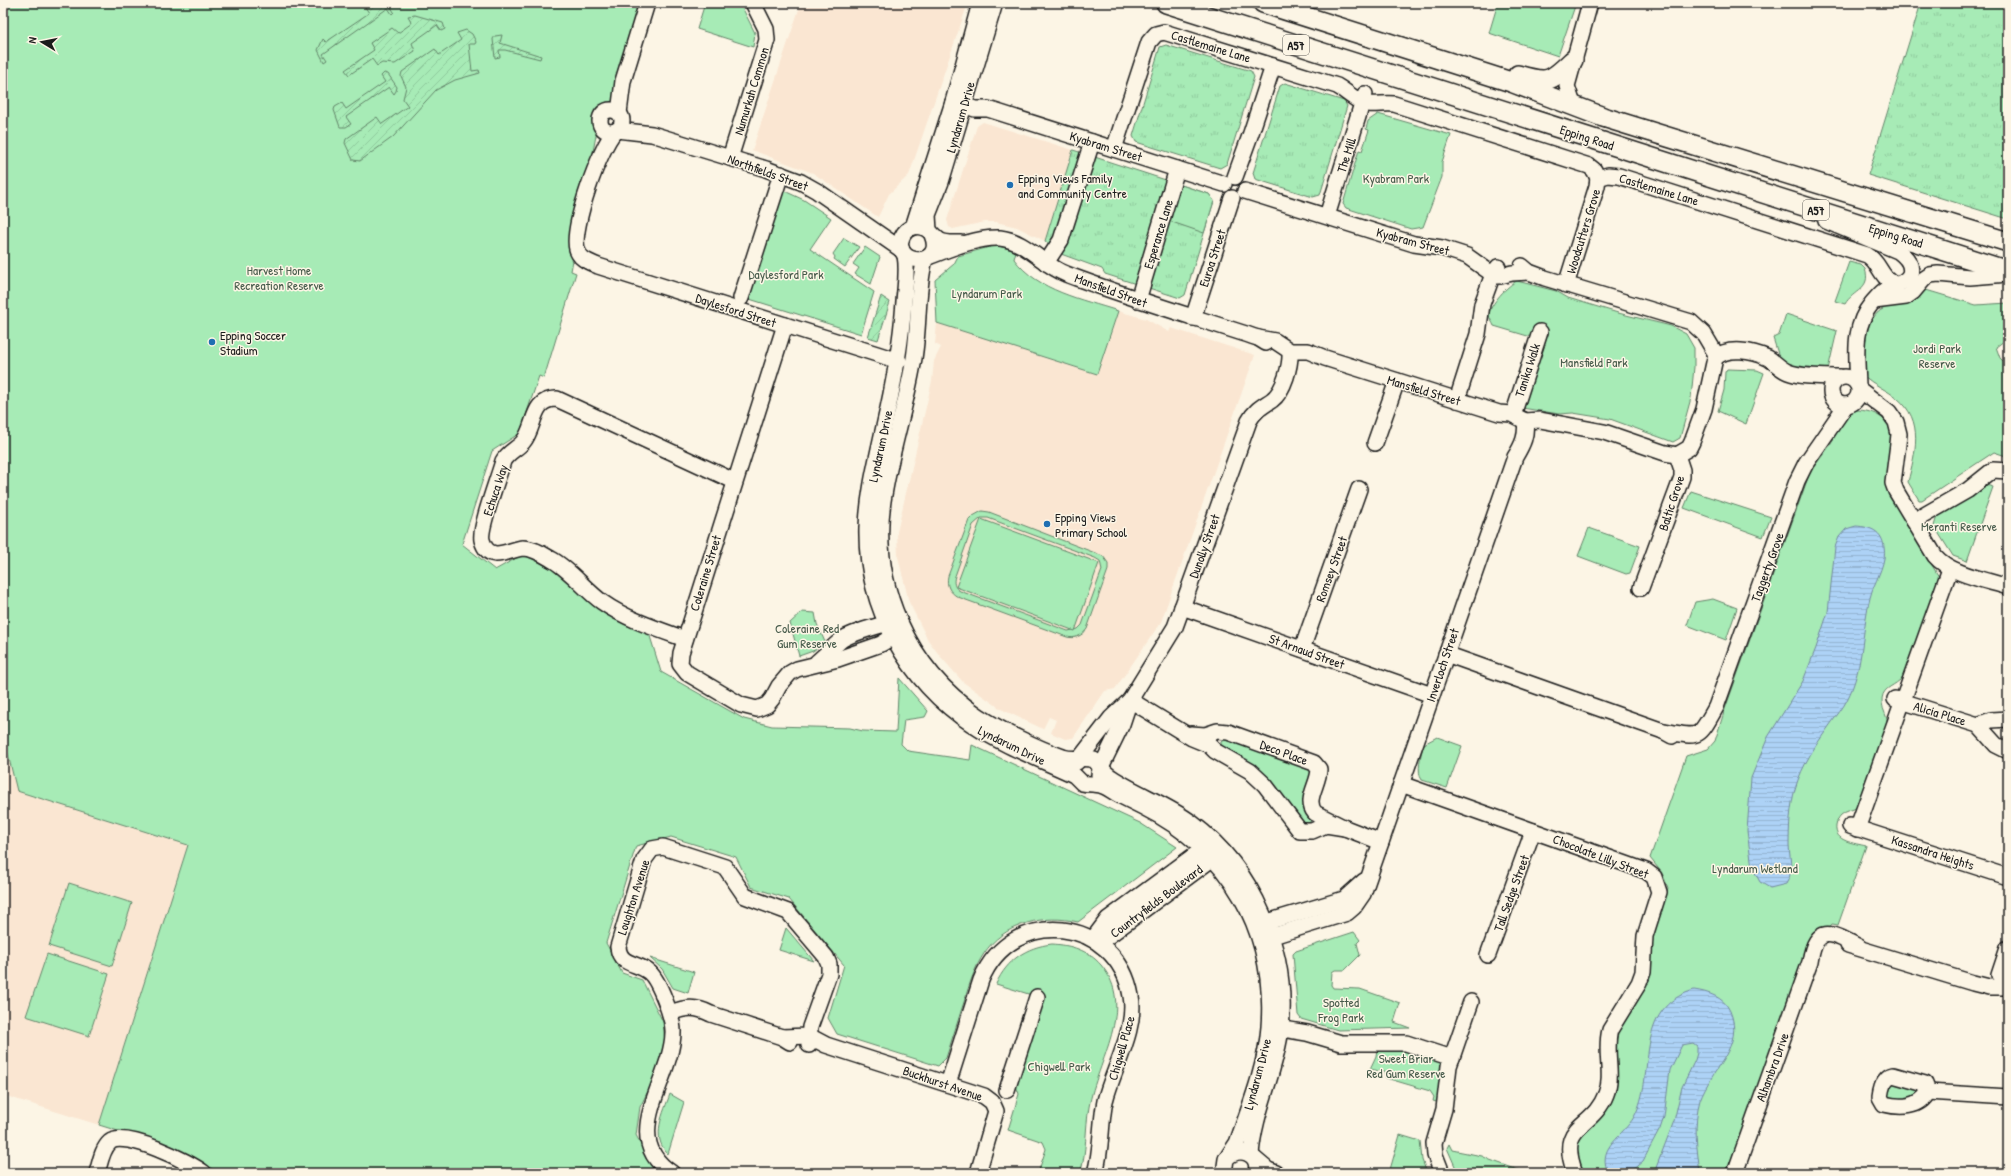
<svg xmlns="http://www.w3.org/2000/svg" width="2011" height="1176" font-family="'Patrick Hand',sans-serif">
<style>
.built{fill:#fae6d2}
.grass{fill:url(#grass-tufts);stroke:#628469}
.park{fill:#a7ebb6;stroke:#628469;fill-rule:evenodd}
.garden{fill:url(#garden-furrows);stroke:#628469}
.water{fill:url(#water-rules);stroke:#73899f}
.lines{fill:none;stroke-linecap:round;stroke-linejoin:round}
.minor-casing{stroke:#1c1c1c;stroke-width:18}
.major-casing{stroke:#1c1c1c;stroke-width:22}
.minor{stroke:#fcf5e5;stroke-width:15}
.major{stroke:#fcf5e5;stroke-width:19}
.poi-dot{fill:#1f6fb2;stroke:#fcf5e5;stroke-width:1.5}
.labels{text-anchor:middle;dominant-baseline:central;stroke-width:3;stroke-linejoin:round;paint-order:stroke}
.shield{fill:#fcf5e5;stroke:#5f5d58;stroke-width:1}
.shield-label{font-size:12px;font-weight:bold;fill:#1c1c1c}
.street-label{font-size:13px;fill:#1c1c1c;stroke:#fcf5e5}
.poi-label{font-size:13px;fill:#1c1c1c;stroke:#fcf5e5;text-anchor:start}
.park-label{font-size:13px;fill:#465a4a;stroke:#fcf5e5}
</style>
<defs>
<pattern id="grass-tufts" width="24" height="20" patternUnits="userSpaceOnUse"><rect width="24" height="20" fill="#a7ebb6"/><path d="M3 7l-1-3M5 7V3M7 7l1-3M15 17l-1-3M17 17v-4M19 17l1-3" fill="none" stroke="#8fc99c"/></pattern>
<pattern id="garden-furrows" width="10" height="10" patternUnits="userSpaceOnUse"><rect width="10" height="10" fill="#a7ebb6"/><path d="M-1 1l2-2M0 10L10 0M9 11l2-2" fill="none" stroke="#8fc99c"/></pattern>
<pattern id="water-rules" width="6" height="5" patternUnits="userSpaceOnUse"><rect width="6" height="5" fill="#add2f6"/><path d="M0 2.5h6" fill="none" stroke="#94b4d2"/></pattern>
</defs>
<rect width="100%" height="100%" fill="#fcf5e5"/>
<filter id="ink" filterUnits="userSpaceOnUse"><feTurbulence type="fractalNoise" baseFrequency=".025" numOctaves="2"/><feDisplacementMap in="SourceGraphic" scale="8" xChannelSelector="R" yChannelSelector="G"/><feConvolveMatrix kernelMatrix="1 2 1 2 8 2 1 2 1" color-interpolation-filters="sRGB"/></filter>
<g filter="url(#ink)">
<g class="built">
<polygon points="801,3 968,3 909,175 889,194 878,217 813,173 752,150"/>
<polygon points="983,122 1073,150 1045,241 1017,227 996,222 985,222 953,229 949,227 947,220 977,126"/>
<polygon points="1118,311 1146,319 1169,332 1171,328 1255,355 1161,622 1115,689 1105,691 1073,738 1065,739 1051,733 1056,720 1049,717 1043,729 1001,709 963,682 940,656 928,640 909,602 898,557 897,532 932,381 934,361 941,347 935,344 937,323 1097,374"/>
<polygon points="3,734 17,791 188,845 99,1125 3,1095"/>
</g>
<g class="grass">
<polygon points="1921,3 2008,3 2008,219 1868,175"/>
<polygon points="1166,45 1251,71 1254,77 1227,164 1220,168 1136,142 1133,136 1160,47"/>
<polygon points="1285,83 1344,101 1347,106 1320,195 1313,197 1255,179 1253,173 1280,86"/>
<polygon points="1073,150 1209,194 1214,201 1185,295 1180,298 1105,274 1102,269 1061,254 1045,241"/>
</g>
<g class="park">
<path d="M3,3H640L611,107L603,111L597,130L571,271L576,273L544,378L539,376L520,433L492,451L462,544L495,570L520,556H526L549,567L600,610L649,633L661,672L744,719L772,726L850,728L863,731L896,732L899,678L928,711L925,717L904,720L901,744L908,751L970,760L972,745L1140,823L1177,847L1078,922C1061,918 1044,918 1027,923C986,935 975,965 964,1002C958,1021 952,1039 946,1058L938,1066L837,1034L828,1018L844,965L789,899L751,887L736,857L671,837L636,846L606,943L622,973L642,980L663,1022L665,1043L654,1079L640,1107L636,1135L655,1173H216L194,1157L179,1150L99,1125L188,845L17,791L3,734Z"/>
<polygon points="705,3 740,3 755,33 753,47 697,29"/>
<polygon points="1498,3 1576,3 1558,56 1489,33"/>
<polygon points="1378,114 1451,135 1442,162 1442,177 1423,227 1411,229 1346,208 1343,204 1359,150 1362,151 1369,130 1366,129 1368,121"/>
<polygon points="1181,185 1209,194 1214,201 1204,233 1169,221"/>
<polygon points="778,188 804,200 831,218 810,249 874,292 861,334 743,297"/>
<polygon points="844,238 859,247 845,267 834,259 835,257 833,254"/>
<path d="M999,246L1016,251L1014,259C1038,291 1081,299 1118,311L1097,374L937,323L935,280L954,264L958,256L989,247Z"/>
<polygon points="865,247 880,257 871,284 855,274 859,268 853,264"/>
<path d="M1849,262L1861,265L1865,269C1872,289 1853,290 1845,304L1835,301Z"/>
<path d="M1517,281L1556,291L1568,298L1618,313L1671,326L1686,334L1694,348V367L1691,398L1680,438L1673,442L1610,419L1573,413L1559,414L1522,408L1541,340L1494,326C1493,323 1489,318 1489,315C1489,305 1509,284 1517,281Z"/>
<path d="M1926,290L1976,305L2008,303V338L1996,347L2000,358L2008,366V449L2006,456L1994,452L1922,500H1919L1908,482C1915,453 1925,421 1897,398C1887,390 1874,385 1864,376C1865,352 1861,314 1890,306C1907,302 1913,303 1926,290Z"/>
<polygon points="1786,314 1837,331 1827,374 1796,370 1780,360 1773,338 1779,335"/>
<polygon points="1727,369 1757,370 1764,373 1746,424 1718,411 1724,390 1725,372"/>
<path d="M1855,410C1865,410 1874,412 1882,418C1905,437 1881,467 1888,491L1939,577L1906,672C1904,675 1902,678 1900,680C1891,688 1881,688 1882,703C1883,711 1887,716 1888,724L1858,807C1853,810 1845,811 1841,815C1838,818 1837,821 1836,826C1834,842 1855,843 1866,846L1838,925L1832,924L1827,930L1729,1173H1582C1565,1127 1597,1135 1611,1101C1620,1081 1612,1055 1617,1034L1647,984L1651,967L1652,935L1668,888L1662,873L1650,858L1686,756L1708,749L1715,741L1725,709L1810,472L1831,444L1843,419Z"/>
<polygon points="1986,485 1993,487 1967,561 1953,556 1934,526 1937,516"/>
<polygon points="1691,491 1771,517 1763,537 1684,508"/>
<path d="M982,511L989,512L1103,556L1108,563V570L1087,629C1082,636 1075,639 1067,637L958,597C949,592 946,585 948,576L969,520L973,516ZM981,518H988L1095,558L1100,561L1102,570L1082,625L1078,629L1068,631L960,591C954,588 953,582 955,576L973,525Z"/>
<polygon points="981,519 1099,563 1075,631 956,587"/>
<polygon points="1589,528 1640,546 1630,573 1626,574 1578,556"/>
<polygon points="1713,599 1737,608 1726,640 1687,625 1695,602"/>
<polygon points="802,612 815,613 817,624 825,642 813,651 799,656 790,623"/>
<path d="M1437,737L1462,746L1447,788L1422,780C1416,772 1421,753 1424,744Z"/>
<polygon points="1226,738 1311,767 1312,820 1305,826 1221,747 1221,742"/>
<polygon points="69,883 132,903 112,966 49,946"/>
<polygon points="786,928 814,961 779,950"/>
<polygon points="1354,932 1360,940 1357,943 1360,955 1345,970 1335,970 1332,972 1331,985 1333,988 1360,989 1400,1003 1394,1022 1410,1028 1338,1030 1301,1019 1298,1015 1293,954 1296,951"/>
<path d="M1052,944C1071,945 1088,950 1101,965C1137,1007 1097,1061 1089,1107C1085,1129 1087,1152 1080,1173H1040L1039,1170L1046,1149L1043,1142L1008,1130L1019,1094L1016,1086L1035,996L996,984C1007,960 1026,947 1052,944Z"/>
<polygon points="47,954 109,974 89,1036 26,1016"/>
<polygon points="650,958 694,972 688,993 673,988 662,969"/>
<polygon points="1399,1047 1438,1060 1441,1063 1440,1103 1433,1101 1434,1097 1430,1091 1386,1078 1384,1072 1370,1069 1376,1056 1377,1048"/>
<polygon points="1896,1082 1923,1090 1911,1102 1887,1098 1892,1084"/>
<path d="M670,1094L684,1102L668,1154C650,1137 664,1112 670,1094Z"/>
<polygon points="1400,1135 1420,1141 1422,1160 1427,1173 1389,1173"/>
<polygon points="1449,1144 1452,1150 1482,1156 1490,1160 1527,1173 1458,1173 1447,1148"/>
</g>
<g class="garden">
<polygon points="371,3 378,3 391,7 394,12 392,14 388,8 323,54 327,60 324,62 318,50 323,39 326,42 369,13 365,7"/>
<polygon points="415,15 443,23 445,29 441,31 437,25 433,28 412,43 415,51 395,64 382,63 377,66 372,59 349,75 345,70 374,50 370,43 392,28 398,33 412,23 408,16"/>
<polygon points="466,30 472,34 476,42 475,44 469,44 472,71 479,70 480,73 455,80 436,90 393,137 360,161 353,160 345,143 346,139 377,117 382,124 408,106 403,99 406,87 401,76 402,72 435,49 439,55 461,40 457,33"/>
<polygon points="502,35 500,43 541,56 540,59 505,50 499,50 500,57 495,58 493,39 495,36"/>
<polygon points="384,73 388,74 397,87 396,91 394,94 389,87 346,117 351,124 346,127 340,127 334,110 335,107 342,103 346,109 385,82 381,76"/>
<polygon points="881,296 890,302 878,340 868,337"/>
</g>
<g class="water">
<path d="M1856,526C1871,527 1882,531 1884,547C1887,561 1877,578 1872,591C1861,626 1865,666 1847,700C1843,708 1837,715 1832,722C1817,743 1802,765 1795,789C1790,807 1789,828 1789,846C1790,861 1794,871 1786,884L1770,888L1760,882L1752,867L1747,831L1751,778L1768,737L1803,681L1816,648L1828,612L1835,547L1839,537L1846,529Z"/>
<path d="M1694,990C1708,992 1724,997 1730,1011C1745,1046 1711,1069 1700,1100C1693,1124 1697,1149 1700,1173H1654L1674,1121L1682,1087L1695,1060L1697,1053V1046L1693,1043L1682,1045L1670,1070L1664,1117L1660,1129L1643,1161L1631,1171L1628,1170L1625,1173H1611L1607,1170C1598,1146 1623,1136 1634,1117C1657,1075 1632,1008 1694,990Z"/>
</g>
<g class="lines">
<defs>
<g id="minor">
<polyline points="953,102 975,109 988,109 1224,184"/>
<polyline points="1574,107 1567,86 1590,3"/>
<circle cx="611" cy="121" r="11"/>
<polyline points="619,113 623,81 647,3"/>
<polyline points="617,130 652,134 766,169 801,182 817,191 902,250"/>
<path d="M615,131C600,147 571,228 577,249C579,259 589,262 598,266L899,361"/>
<path d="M1114,149L1149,42L1156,34L1164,32L1337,86C1346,91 1358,103 1368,104C1376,105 1386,103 1394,104L1589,166L1594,170L1598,178L1608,175L1619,176L1867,255C1881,263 1879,278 1897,285"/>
<polyline points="730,158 767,40 766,29 753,3"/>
<polyline points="1235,177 1251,133 1273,66"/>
<polyline points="1245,191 1414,244 1442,248 1467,256 1488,271 1500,276 1512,273 1529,272"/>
<polyline points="1327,216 1365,94"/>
<path d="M1826,221L1898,251C1905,256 1913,264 1910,274C1906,284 1894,284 1885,290C1880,293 1876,299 1872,303C1852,327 1857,356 1858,385"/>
<polyline points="913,227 953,102 980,3"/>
<polyline points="929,231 928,215 941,182 995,3"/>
<path d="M932,235C946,269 891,266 902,237C906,227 919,223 928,230C932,233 935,237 939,240C945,244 954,243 961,243"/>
<path d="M905,255C908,271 905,286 904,302C901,346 893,388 883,431C876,463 868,495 867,527C865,606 907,682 973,725C1004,746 1040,759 1074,775L1082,783C1090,785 1096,783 1103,786C1109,788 1113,792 1119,795C1127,799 1135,803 1143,807C1229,850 1276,930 1269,1027C1266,1066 1250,1106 1237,1143L1229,1155"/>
<path d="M928,257C949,249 977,237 1000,238C1027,241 1042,265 1066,274C1129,298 1194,317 1258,338L1266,343"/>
<path d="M925,259C916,293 920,328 913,364C905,410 890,454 883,501C871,584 908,669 979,716C1002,731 1037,748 1063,757C1073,761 1084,756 1094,760C1100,765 1103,772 1111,777C1136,794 1167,804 1192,823C1254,869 1289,952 1281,1028C1276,1072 1254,1111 1251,1155"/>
<polyline points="1046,263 1061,240 1092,142"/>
<polyline points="1522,266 1529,272 1545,278 1691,322 1704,334 1717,356"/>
<polyline points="1566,285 1597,186 1598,178"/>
<polyline points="741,298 781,174"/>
<polyline points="1138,300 1177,169"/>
<polyline points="1874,301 1906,297 1913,292 1924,279 1930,275 1938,274 1970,277 2008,274"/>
<polyline points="1193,318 1232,198"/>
<polyline points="785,325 681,653 680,664 687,673 741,705 757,709 767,705 772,699 779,686 790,673 797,669 838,659 881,644 901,632"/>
<polyline points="1258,338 1275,341 1290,351 1308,351 1325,358 1499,413 1511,414 1525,421 1540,420 1604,432 1665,453 1677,455"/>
<circle cx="1845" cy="391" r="14"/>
<path d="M1860,390L1889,412L1896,422L1899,434L1898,444L1893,483L1896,491L1935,556C1950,574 1986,580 2008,587"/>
<polyline points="1457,400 1478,334 1482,304 1493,274 1498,267"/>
<polyline points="1515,409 1540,332"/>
<polyline points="1375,443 1397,381"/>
<polyline points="1914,521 1968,490 1993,470 2008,471"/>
<path d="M1641,588L1682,477V470L1677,455L1689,448L1692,442L1704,409L1715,358C1728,346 1753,351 1768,358C1775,362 1780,369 1788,372C1804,378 1823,376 1840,377"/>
<polyline points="1182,607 1432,695"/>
<path d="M685,639C657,629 626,619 602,602C584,589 570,569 551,559C543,554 532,548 523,548C509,549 489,565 482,540C479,528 499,476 503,461C508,452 517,449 523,442C536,427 531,398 557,399L734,481"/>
<polyline points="1302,649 1359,489"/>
<polyline points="1446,654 1663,731 1672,736"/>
<path d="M817,662C825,655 832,648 840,641C849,633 882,625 895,621"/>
<polyline points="1895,699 1978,725 1996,745 2008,751"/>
<polyline points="1130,700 1192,738 1209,745 1215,751 1250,771 1265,785 1300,831 1312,831 1326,825 1345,828"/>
<polyline points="1978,725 1991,720 2008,719"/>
<path d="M1663,731C1700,737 1697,741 1716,707L1797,481L1806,463L1846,405"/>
<path d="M1191,734L1205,735L1217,731L1228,732L1314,763L1319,769C1319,784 1304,800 1315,813L1345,828L1381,842"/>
<polyline points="1077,762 1111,718 1128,702"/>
<path d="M1099,775L1100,769L1122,724L1130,700L1175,627L1249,421C1255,410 1262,407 1272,400C1284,391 1291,365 1290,351"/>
<path d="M1401,784L1646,871L1654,877L1659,892L1645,936L1643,972L1639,983L1610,1030C1604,1051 1614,1075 1606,1094C1592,1131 1556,1122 1575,1173"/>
<polyline points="1850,826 2008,877"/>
<polyline points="1857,829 1950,569"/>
<polyline points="1257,925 1344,899 1364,881"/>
<polyline points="1093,939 1108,919 1211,843"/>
<path d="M1263,939L1347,913L1354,907L1363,894L1515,457C1523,444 1527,435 1525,421"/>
<polyline points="1099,943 1220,853"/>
<polyline points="1848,945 1973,983 1989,987 2008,987"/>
<polyline points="1488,955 1533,831"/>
<polyline points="1999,975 2008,948"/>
<path d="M670,1013C686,1007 696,1006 711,1014L782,1037L790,1042"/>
<polyline points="1271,1027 1307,1033 1341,1043 1406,1043 1452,1058"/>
<polyline points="782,1037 809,1036 826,1045 984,1096 992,1102 996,1111 978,1173"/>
<path d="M1893,1075L1925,1084L1928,1092C1920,1108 1900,1108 1884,1104L1880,1097C1881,1089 1884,1077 1893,1075Z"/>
<path d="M948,1084L981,980C1012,905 1117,916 1131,996C1137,1029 1113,1069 1105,1101C1100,1125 1102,1150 1095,1173"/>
<polyline points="1007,1090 1037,997"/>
<polyline points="1928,1092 2008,1097"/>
<polyline points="1255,1159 1268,1170 1276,1173"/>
<path d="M97,1173C100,1163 102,1149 110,1142C125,1130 190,1162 204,1173"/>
<path d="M672,1173C617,1138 672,1080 673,1033C674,1020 659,980 649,972C637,962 620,966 618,947L644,860L652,849L663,847L725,867L745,896L788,912L826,957L829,964V974L810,1027L809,1045"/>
<path d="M1224,1173L1226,1159C1238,1145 1261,1153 1256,1173"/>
<polyline points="1442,1173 1435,1155 1434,1143 1444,1109 1449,1066 1471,1002"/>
<path d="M1735,1173L1810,962C1816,923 1832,933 1859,947"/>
</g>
<g id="major">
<polyline points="1166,3 2008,271"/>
<polyline points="1263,3 1511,82 1603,117 2008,242"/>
<path d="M1518,75C1549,84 1550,82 1573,60"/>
</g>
</defs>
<use href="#minor" class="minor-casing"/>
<use href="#major" class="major-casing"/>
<use href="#minor" class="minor"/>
<use href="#major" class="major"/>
</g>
</g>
<g class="poi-dot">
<circle cx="1010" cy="185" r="4"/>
<circle cx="212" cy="342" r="4"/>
<circle cx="1047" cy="524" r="4"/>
</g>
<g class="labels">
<g class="shield">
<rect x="1283" y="35" width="26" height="20" rx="3"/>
<rect x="1803" y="200" width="26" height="20" rx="3"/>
</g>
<g class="shield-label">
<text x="1296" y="45">A57</text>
<text x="1816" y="210">A57</text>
</g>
<g class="street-label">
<text transform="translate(1211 46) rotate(17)">Castlemaine Lane</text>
<text transform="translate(751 91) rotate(-73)">Numurkah Common</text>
<text transform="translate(960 117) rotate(-74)">Lyndarum Drive</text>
<text transform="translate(1587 137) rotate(18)">Epping Road</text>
<text transform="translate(1106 146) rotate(17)">Kyabram Street</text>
<text transform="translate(1346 155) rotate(-72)">The Mill</text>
<text transform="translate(768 172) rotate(20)">Northfields Street</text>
<text transform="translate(1659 189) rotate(17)">Castlemaine Lane</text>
<text transform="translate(1583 231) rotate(-73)">Woodcutters Grove</text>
<text transform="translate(1158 234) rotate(-73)">Esperance Lane</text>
<text transform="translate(1896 235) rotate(17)">Epping Road</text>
<text transform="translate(1413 241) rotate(15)">Kyabram Street</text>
<text transform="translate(1212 258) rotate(-72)">Euroa Street</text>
<text transform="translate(1111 290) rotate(20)">Mansfield Street</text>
<text transform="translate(736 310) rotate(18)">Daylesford Street</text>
<text transform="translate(1527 370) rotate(-72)">Tanika Walk</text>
<text transform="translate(1424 390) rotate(17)">Mansfield Street</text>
<text transform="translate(880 446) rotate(-78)">Lyndarum Drive</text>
<text transform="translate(495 490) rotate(-72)">Echuca Way</text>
<text transform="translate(1671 503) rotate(-72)">Baltic Grove</text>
<text transform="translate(1204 546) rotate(-70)">Dunolly Street</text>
<text transform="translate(1767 567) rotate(-70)">Taggerty Grove</text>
<text transform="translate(1331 569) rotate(-70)">Romsey Street</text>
<text transform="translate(705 573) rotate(-73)">Coleraine Street</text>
<text transform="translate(1307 651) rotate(20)">St Arnaud Street</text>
<text transform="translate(1442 665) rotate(-71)">Inverloch Street</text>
<text transform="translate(1940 713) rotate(17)">Alicia Place</text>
<text transform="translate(1012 745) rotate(26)">Lyndarum Drive</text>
<text transform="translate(1284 752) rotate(20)">Deco Place</text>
<text transform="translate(1933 852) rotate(18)">Kassandra Heights</text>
<text transform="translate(1601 856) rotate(21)">Chocolate Lilly Street</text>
<text transform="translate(1511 893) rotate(-70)">Tall Sedge Street</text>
<text transform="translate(633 897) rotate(-72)">Loughton Avenue</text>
<text transform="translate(1156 901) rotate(-37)">Countryfields Boulevard</text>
<text transform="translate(1121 1048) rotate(-74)">Chigwell Place</text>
<text transform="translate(1772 1067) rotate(-70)">Alhambra Drive</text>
<text transform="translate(1257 1074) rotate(-75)">Lyndarum Drive</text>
<text transform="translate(943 1083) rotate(19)">Buckhurst Avenue</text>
</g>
<g class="poi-label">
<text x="1018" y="178">Epping Views Family<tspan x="1018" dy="15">and Community Centre</tspan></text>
<text x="220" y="335">Epping Soccer<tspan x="220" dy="15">Stadium</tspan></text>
<text x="1055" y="517">Epping Views<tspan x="1055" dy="15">Primary School</tspan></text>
</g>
<g class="park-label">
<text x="1396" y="178">Kyabram Park</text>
<text x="279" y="270">Harvest Home<tspan x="279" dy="15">Recreation Reserve</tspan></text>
<text x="786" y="274">Daylesford Park</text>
<text x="987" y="293">Lyndarum Park</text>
<text x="1937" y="348">Jordi Park<tspan x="1937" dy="15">Reserve</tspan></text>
<text x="1594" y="362">Mansfield Park</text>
<text x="1959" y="526">Meranti Reserve</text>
<text x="807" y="628">Coleraine Red<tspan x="807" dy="15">Gum Reserve</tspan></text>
<text x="1755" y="868">Lyndarum Wetland</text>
<text x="1341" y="1002">Spotted<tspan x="1341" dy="15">Frog Park</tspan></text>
<text x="1406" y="1058">Sweet Briar<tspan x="1406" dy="15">Red Gum Reserve</tspan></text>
<text x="1059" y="1066">Chigwell Park</text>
</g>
</g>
<rect width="2011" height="1176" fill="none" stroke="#fcf5e5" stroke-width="16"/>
<rect x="8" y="8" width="1995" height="1160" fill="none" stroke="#1c1c1c" stroke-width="1.5" filter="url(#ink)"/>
<g transform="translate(42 42) rotate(280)" stroke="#fcf5e5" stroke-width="3" paint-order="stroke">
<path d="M0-3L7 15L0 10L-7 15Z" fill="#1c1c1c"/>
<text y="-6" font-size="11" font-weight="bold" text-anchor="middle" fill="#1c1c1c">N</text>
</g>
</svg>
